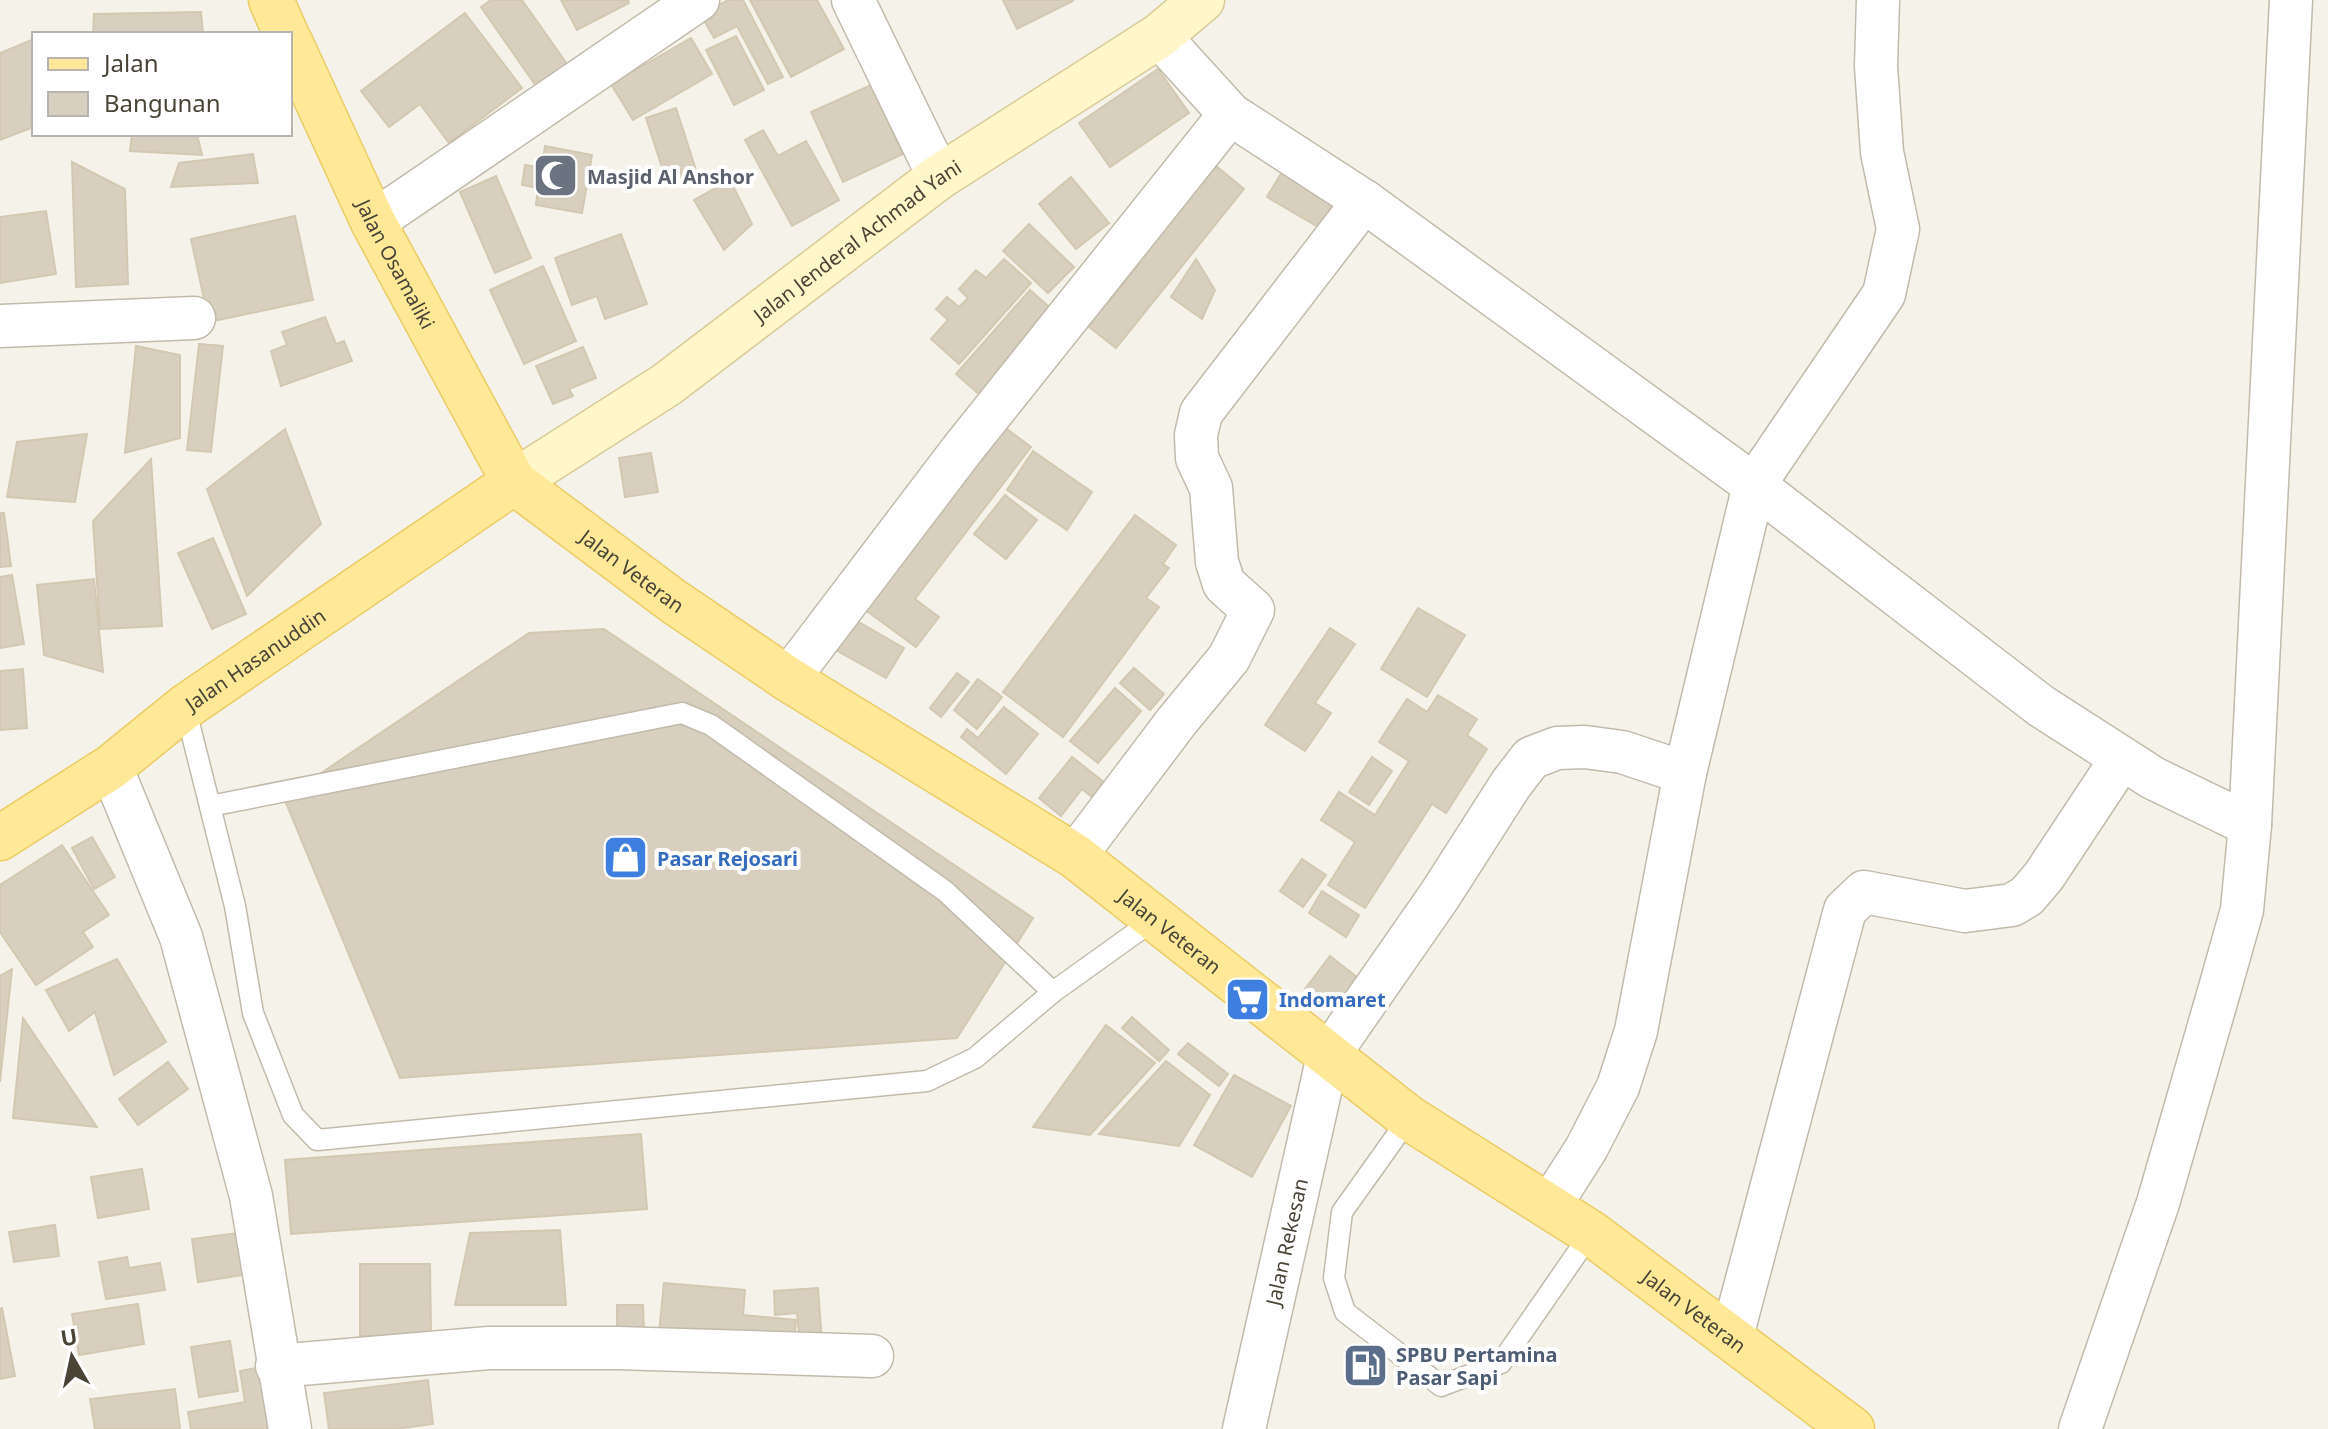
<svg xmlns="http://www.w3.org/2000/svg" width="2328" height="1429" font-family="'Noto Sans',sans-serif">
<style>
.building{fill:#d8cfbe;stroke:#d3c8b1;stroke-width:2}
.lines{fill:none;stroke-linecap:round;stroke-linejoin:round}
.lane-casing{stroke:#c2bbab;stroke-width:23}
.street-casing{stroke:#c2bbab;stroke-width:45}
.secondary-casing{stroke:#d8cb97;stroke-width:47}
.primary-casing{stroke:#ebcb62;stroke-width:47}
.lane{stroke:#fff;stroke-width:20}
.street{stroke:#fff;stroke-width:42}
.secondary{stroke:#fff6ca;stroke-width:44}
.primary{stroke:#ffe999;stroke-width:44}
.labels{text-anchor:middle;dominant-baseline:central;stroke-width:8;stroke-linejoin:round;paint-order:stroke}
.worship-label{font-size:20px;font-weight:bold;fill:#5b616d;stroke:#fff;text-anchor:start}
.street-label{font-size:20px;fill:#4a4437;stroke:#fff}
.shop-label{font-size:20px;font-weight:bold;fill:#366cbe;stroke:#fff;text-anchor:start}
.service-label{font-size:20px;font-weight:bold;fill:#4e5e75;stroke:#fff;text-anchor:start}
</style>
<rect width="100%" height="100%" fill="#f5f3e9"/>
<g class="building">
<polygon points="491,0 522,0 574,74 543,96 481,7"/>
<polygon points="561,0 628,0 629,3 577,30"/>
<polygon points="728,0 743,0 783,77 768,84 737,26 714,38 701,15"/>
<polygon points="750,0 817,0 844,49 791,77"/>
<polygon points="1003,0 1073,0 1073,1 1017,29"/>
<polygon points="201,12 203,34 93,34 94,14"/>
<polygon points="465,13 522,88 449,143 420,104 389,127 361,91"/>
<polygon points="736,36 764,90 734,105 706,50"/>
<polygon points="691,38 712,74 633,120 611,84"/>
<polygon points="34,39 31,128 0,140 0,53"/>
<polygon points="1158,69 1189,113 1110,167 1079,123"/>
<polygon points="871,85 903,154 843,182 811,112"/>
<polygon points="676,108 697,173 667,183 646,118"/>
<polygon points="763,130 778,156 806,141 839,200 792,226 745,140"/>
<polygon points="132,134 197,134 202,155 130,151"/>
<polygon points="545,146 592,155 582,213 536,205 538,188 522,185 525,165 542,168"/>
<polygon points="253,154 258,183 171,187 179,163"/>
<polygon points="1204,156 1244,189 1116,348 1078,318 1097,294 1108,303 1138,265 1125,255"/>
<polygon points="72,162 125,189 128,284 76,287"/>
<polygon points="1286,165 1345,200 1325,231 1267,197"/>
<polygon points="496,176 531,258 495,273 460,192"/>
<polygon points="1071,177 1109,223 1076,249 1039,204"/>
<polygon points="730,180 752,224 724,250 694,200"/>
<polygon points="46,211 56,274 0,283 0,217"/>
<polygon points="295,216 313,300 209,322 191,239"/>
<polygon points="1029,224 1074,267 1048,293 1003,251"/>
<polygon points="621,234 647,304 605,319 597,296 572,305 555,258"/>
<polygon points="1004,259 1031,283 959,364 931,339 948,320 936,309 947,297 959,307 968,298 959,289 976,270 986,278"/>
<polygon points="1196,259 1215,290 1202,319 1171,297"/>
<polygon points="543,266 576,341 524,364 490,290"/>
<polygon points="1030,290 1055,312 981,396 956,374"/>
<polygon points="325,317 336,344 344,341 352,361 281,386 271,351 287,345 282,332"/>
<polygon points="199,344 223,346 211,452 187,450"/>
<polygon points="136,346 180,355 180,438 125,453"/>
<polygon points="583,347 596,378 569,389 573,396 553,404 536,366"/>
<polygon points="999,423 1031,447 915,599 939,617 916,647 860,606"/>
<polygon points="285,429 321,524 247,596 207,489"/>
<polygon points="87,434 75,502 7,497 17,442"/>
<polygon points="1033,451 1092,492 1067,530 1007,490"/>
<polygon points="651,453 658,492 625,497 619,458"/>
<polygon points="151,459 162,626 100,629 93,521"/>
<polygon points="1005,495 1037,520 1006,559 974,534"/>
<polygon points="0,513 4,513 11,566 0,567"/>
<polygon points="1135,515 1176,545 1163,564 1169,568 1146,598 1159,607 1063,737 1003,692"/>
<polygon points="213,538 246,614 212,629 178,553"/>
<polygon points="12,575 24,644 0,648 0,577"/>
<polygon points="94,579 103,672 44,655 37,585"/>
<polygon points="1418,608 1465,635 1427,697 1381,669"/>
<polygon points="852,618 904,648 886,678 834,649"/>
<polygon points="1330,628 1355,644 1315,703 1331,713 1305,751 1265,725"/>
<polygon points="604,629 1033,918 957,1038 400,1078 284,798 529,633"/>
<polygon points="1134,668 1164,694 1150,710 1120,683"/>
<polygon points="23,669 27,728 0,730 0,671"/>
<polygon points="957,673 969,682 941,717 930,708"/>
<polygon points="978,679 1002,697 977,729 954,710"/>
<polygon points="1115,688 1141,711 1098,763 1070,741"/>
<polygon points="1438,695 1477,719 1467,735 1487,749 1446,813 1432,804 1365,908 1328,885 1355,842 1321,820 1339,792 1375,815 1409,761 1379,742 1407,699 1427,712"/>
<polygon points="1004,707 1038,734 1006,774 961,737 967,729 978,738"/>
<polygon points="1072,757 1109,786 1097,801 1082,789 1061,816 1039,798"/>
<polygon points="1372,757 1392,771 1369,805 1349,792"/>
<polygon points="92,837 115,877 94,889 72,848"/>
<polygon points="62,845 109,915 83,932 93,947 36,985 0,932 0,885"/>
<polygon points="1302,859 1326,875 1303,907 1280,891"/>
<polygon points="1322,891 1359,915 1346,937 1309,913"/>
<polygon points="1330,956 1358,978 1332,1010 1305,989"/>
<polygon points="117,959 166,1042 114,1075 95,1012 69,1031 46,990"/>
<polygon points="12,969 0,1082 0,976"/>
<polygon points="1132,1017 1169,1050 1159,1061 1122,1028"/>
<polygon points="23,1018 97,1127 13,1118"/>
<polygon points="1106,1025 1155,1063 1090,1135 1033,1127"/>
<polygon points="1188,1043 1228,1074 1219,1086 1178,1054"/>
<polygon points="1166,1061 1210,1095 1179,1146 1099,1134"/>
<polygon points="168,1062 188,1089 138,1125 119,1099"/>
<polygon points="1234,1075 1291,1106 1252,1177 1194,1145"/>
<polygon points="641,1134 647,1209 291,1234 285,1160"/>
<polygon points="142,1169 149,1209 98,1218 91,1177"/>
<polygon points="55,1225 59,1256 14,1262 9,1232"/>
<polygon points="560,1230 566,1305 455,1305 470,1233"/>
<polygon points="237,1233 243,1275 198,1282 192,1239"/>
<polygon points="127,1257 129,1268 160,1263 165,1290 106,1299 99,1262"/>
<polygon points="360,1264 430,1264 431,1335 360,1336"/>
<polygon points="664,1283 745,1290 743,1315 796,1320 794,1343 659,1332"/>
<polygon points="818,1288 822,1343 800,1345 797,1313 775,1315 774,1291"/>
<polygon points="138,1304 144,1344 79,1355 72,1314"/>
<polygon points="617,1305 643,1305 644,1331 617,1332"/>
<polygon points="2,1308 15,1376 0,1379 0,1309"/>
<polygon points="230,1341 238,1391 199,1397 191,1347"/>
<polygon points="261,1367 273,1429 191,1429 188,1412 245,1402 240,1371"/>
<polygon points="428,1380 433,1424 395,1429 329,1429 324,1393"/>
<polygon points="175,1389 180,1429 95,1429 90,1399"/>
</g>
<g class="lines">
<defs>
<g id="lane">
<polyline points="185,707 235,906 253,1013 293,1115 317,1140 927,1081 975,1058 1053,992 1155,919"/>
<polyline points="210,806 682,713 711,725 945,891 1053,992"/>
<polyline points="1409,1118 1342,1212 1334,1278 1345,1312 1441,1386 1501,1363 1591,1233"/>
</g>
<g id="street">
<polyline points="853,0 939,177"/>
<polyline points="1159,36 1230,114 1364,201 1754,485 2041,706 2153,778 2250,825"/>
<polyline points="373,222 698,0"/>
<polyline points="0,326 194,318"/>
<polyline points="788,679 961,451 1230,114"/>
<polyline points="111,767 181,937 251,1196 290,1429"/>
<polyline points="1075,856 1177,721 1229,658 1253,610 1224,584 1217,562 1211,488 1197,458 1196,435 1201,413 1364,201"/>
<polyline points="1549,1207 1586,1149 1618,1087 1636,1031 1685,773 1754,485 1884,294 1898,229 1882,152 1876,66 1878,0"/>
<polyline points="1732,1336 1845,910 1864,892 1965,911 2012,905 2027,896 2044,876 2122,758"/>
<polyline points="277,1366 489,1348 617,1348 872,1356"/>
<path id="s1" d="M1244,1429L1328,1056L1440,895L1511,784L1531,758L1557,748L1585,747L1622,752L1685,773"/>
<polyline points="2080,1429 2158,1203 2220,988 2242,910 2250,825 2291,0"/>
</g>
<g id="secondary">
<path id="s2" d="M514,482L666,385L939,177L1159,36L1202,0"/>
</g>
<g id="primary">
<polyline points="271,0 286,34"/>
<path id="s3" d="M290,42L373,222L514,482L673,601L788,679L1075,856L1409,1118L1591,1233L1852,1429"/>
<path id="s4" d="M0,838L111,767L185,707L514,482"/>
</g>
</defs>
<use href="#lane" class="lane-casing"/>
<use href="#street" class="street-casing"/>
<use href="#secondary" class="secondary-casing"/>
<use href="#primary" class="primary-casing"/>
<use href="#lane" class="lane"/>
<use href="#street" class="street"/>
<use href="#secondary" class="secondary"/>
<use href="#primary" class="primary"/>
</g>
<defs>
<symbol id="mosque-square" viewBox="-11 -11 22 22"><rect x="-9" y="-9" width="18" height="18" rx="4" fill="#6b7280" stroke="#fff"/><path d="M3.5-4.9A6 6 0 1 0 3.5 4.9A5 5 0 1 1 3.5-4.9Z" fill="#fff"/></symbol>
<symbol id="shop-square" viewBox="-11 -11 22 22"><rect x="-9" y="-9" width="18" height="18" rx="4" fill="#3f7fe0" stroke="#fff"/><path d="M-5-2.5h2.3a2.7 3.5 0 0 1 5.4 0H5L5.5 6h-11ZM-1.5-2.5h3a1.5 2.3 0 0 0-3 0Z" fill="#fff"/></symbol>
<symbol id="supermarket-square" viewBox="-11 -11 22 22"><rect x="-9" y="-9" width="18" height="18" rx="4" fill="#3f7fe0" stroke="#fff"/><path d="M-6-5.5h2.5l.6 2H6L4.5 2H-2.5L-4.4-4H-6ZM-1.5 3.2a1.3 1.3 0 1 0 .1 0ZM3 3.2a1.3 1.3 0 1 0 .1 0Z" fill="#fff"/></symbol>
<symbol id="fuel-square" viewBox="-11 -11 22 22"><rect x="-9" y="-9" width="18" height="18" rx="4" fill="#5c6f8a" stroke="#fff"/><path d="M-5.5-6h7V0h2V4h1.3V-2.5L3-4.5l.8-.8L6-3V5H2.5V1h-1V6h-7ZM-4.2-4.7v3.2H.2V-4.7Z" fill="#fff"/></symbol>
</defs>
<g fill-rule="evenodd">
<use href="#mosque-square" x="530" y="150" width="51" height="51"/>
<use href="#shop-square" x="600" y="832" width="51" height="51"/>
<use href="#supermarket-square" x="1222" y="974" width="51" height="51"/>
<use href="#fuel-square" x="1340" y="1340" width="51" height="51"/>
</g>
<g class="labels">
<g class="worship-label">
<text x="587" y="176">Masjid Al Anshor</text>
</g>
<g class="street-label">
<text stroke="none"><textPath href="#s2" startOffset="420">Jalan Jenderal Achmad Yani</textPath></text>
<text stroke="none"><textPath href="#s3" startOffset="246">Jalan Osamaliki</textPath></text>
<text stroke="none"><textPath href="#s3" startOffset="642">Jalan Veteran</textPath></text>
<text stroke="none"><textPath href="#s4" startOffset="312">Jalan Hasanuddin</textPath></text>
<text stroke="none"><textPath href="#s3" startOffset="1290">Jalan Veteran</textPath></text>
<text stroke="none"><textPath href="#s1" startOffset="192">Jalan Rekesan</textPath></text>
<text stroke="none"><textPath href="#s3" startOffset="1938">Jalan Veteran</textPath></text>
</g>
<g class="shop-label">
<text x="657" y="858">Pasar Rejosari</text>
<text x="1279" y="999">Indomaret</text>
</g>
<g class="service-label">
<text x="1396" y="1354">SPBU Pertamina<tspan x="1396" dy="23">Pasar Sapi</tspan></text>
</g>
</g>
<rect x="32" y="32" width="260" height="104" fill="#ffffff" stroke="#b7b4af" stroke-width="2"/>
<rect x="48" y="58" width="40" height="12" fill="#ffe999" stroke="#b7b4af" stroke-width="2"/>
<text x="104" y="72" font-size="24" fill="#4a4437">Jalan</text>
<rect x="48" y="92" width="40" height="24" fill="#d8cfbe" stroke="#b7b4af" stroke-width="2"/>
<text x="104" y="112" font-size="24" fill="#4a4437">Bangunan</text>
<g transform="translate(72 1357) rotate(351)" stroke="#ffffff" stroke-width="6" paint-order="stroke">
<path d="M0-6L14 30L0 20L-14 30Z" fill="#4a4437"/>
<text y="-12" font-size="22" font-weight="bold" text-anchor="middle" fill="#4a4437">U</text>
</g>
</svg>
